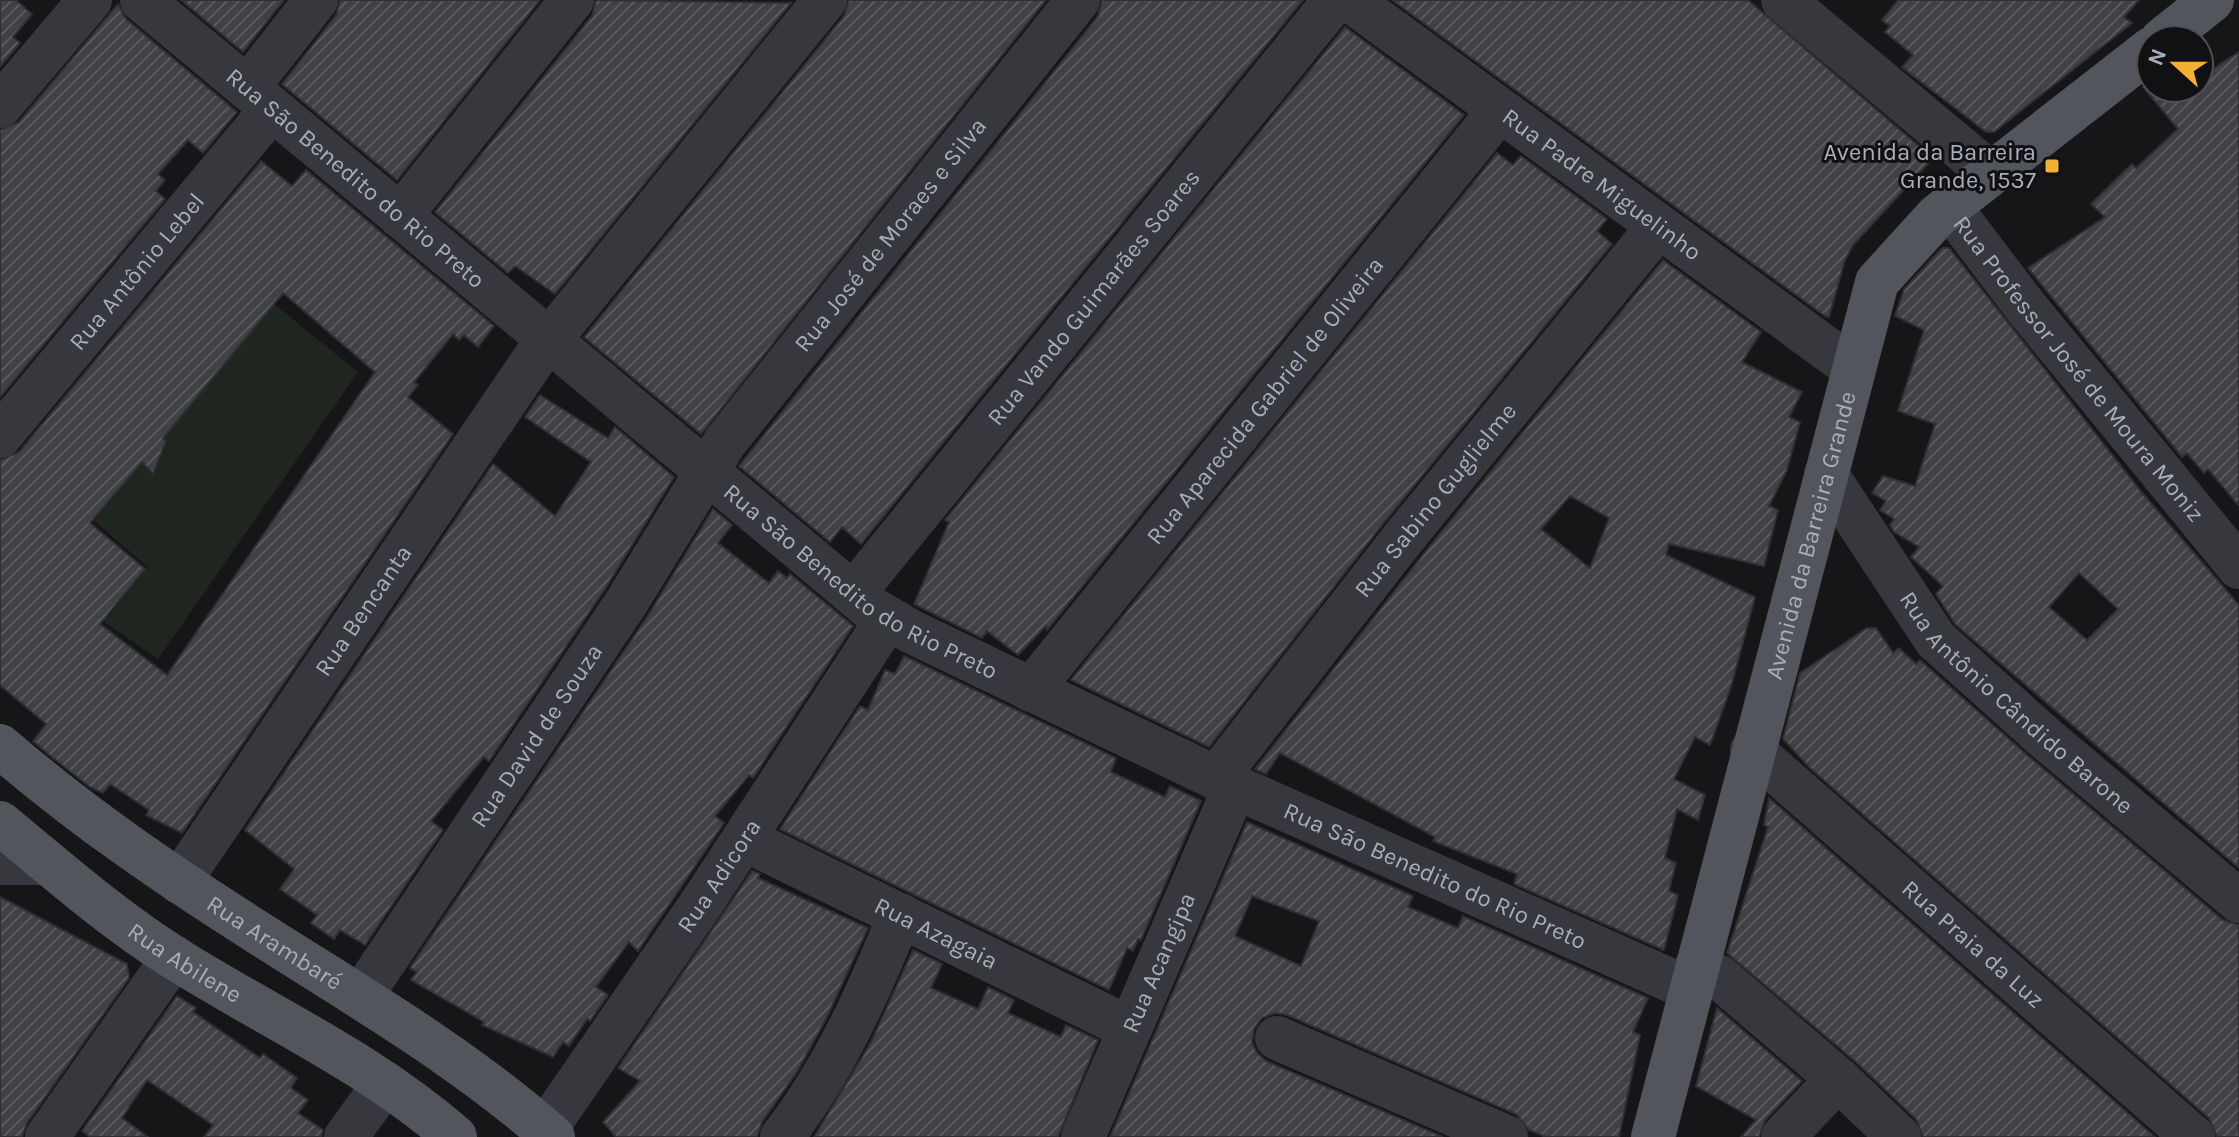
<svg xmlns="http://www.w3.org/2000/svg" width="2239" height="1137" font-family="Karla,sans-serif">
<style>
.green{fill:#1e261f}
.building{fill:url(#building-hatch);stroke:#303034;stroke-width:2;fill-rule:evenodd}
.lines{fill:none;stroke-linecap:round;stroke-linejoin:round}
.minor{stroke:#37383d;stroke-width:44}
.major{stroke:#53555c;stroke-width:44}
.poi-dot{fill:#f2b134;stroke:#111113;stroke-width:3}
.labels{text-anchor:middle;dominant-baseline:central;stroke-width:6;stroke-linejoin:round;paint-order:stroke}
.poi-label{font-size:24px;fill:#a8adb8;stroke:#111113;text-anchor:end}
.street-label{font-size:24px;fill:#a8adb8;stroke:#111113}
</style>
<defs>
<pattern id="building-hatch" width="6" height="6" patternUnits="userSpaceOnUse" patternTransform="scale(2)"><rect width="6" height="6" fill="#404145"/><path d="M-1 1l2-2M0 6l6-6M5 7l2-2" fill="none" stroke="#595a5e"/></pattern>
</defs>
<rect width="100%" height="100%" fill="#161618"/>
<polygon class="green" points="274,304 358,372 158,659 104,622 148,567 94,521"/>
<g class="building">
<polygon points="0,0 16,0 32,14 13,37 20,43 0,67"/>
<polygon points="181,0 284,0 243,52"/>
<polygon points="340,0 540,0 397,180 282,84 336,15"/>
<polygon points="596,0 791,3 555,294 515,266 508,273 435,212 592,16"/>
<polygon points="849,0 1046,0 701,434 584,337 844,16"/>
<polygon points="1102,0 1303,0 861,544 842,527 830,542 739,466 1098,16"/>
<polygon points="1392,0 1748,0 1933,158 1853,245 1845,260 1829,317 1825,316"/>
<polygon points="1898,0 2139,0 2124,17 2132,23 1994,132 1986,132 1902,67 1913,55 1885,32 1890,26 1882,20"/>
<polygon points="118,4 126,19 237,112 203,153 188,140 158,174 165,180 156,191 165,199 0,397 0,130 19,122"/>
<polygon points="1345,27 1464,115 1047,630 1046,626 1018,655 987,631 982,638 914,604 949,522 945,520"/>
<polygon points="2239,52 2239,506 2208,469 2204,473 2187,453 2182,457 2028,268 2105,217 2091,204 2132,164 2136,168 2178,129 2144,88 2199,88 2199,78"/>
<polygon points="1497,153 1513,165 1521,156 1607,219 1597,231 1612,244 1386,520 1209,747 1071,680"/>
<path d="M261,161L292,186L306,170L494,326L478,347L464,335L459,340L453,334L414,382L418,385L408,397L453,434L182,833L146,815L149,810L110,784L103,793L90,787L47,753L33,741L46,724L0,685V460L19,452ZM283,293L375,372L167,675L100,624L145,569L90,523L142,462L153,474L166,441L163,438Z"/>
<path d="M1942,248H1949L2144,495L2239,605V868L1955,624L1936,594L1943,586L1911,557L1919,547L1894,532L1890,525L1894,519L1880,510L1886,501L1872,493L1883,476L1915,486L1935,424L1898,411L1924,330L1895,316L1904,289ZM2079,573L2118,609L2087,640L2049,607Z"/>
<path d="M1663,260L1761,332L1742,362L1802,392L1789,417L1800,422L1787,470L1769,506L1778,510L1764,566L1669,544L1666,555L1755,597L1731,687L1710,745L1695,737L1674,779L1705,795L1698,820L1677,809L1665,858L1676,863L1669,891L1678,895L1664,950L1514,884L1517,874L1433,841L1435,837L1280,753L1266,774L1255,769L1425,552ZM1570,496L1609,518L1590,568L1541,529Z"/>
<polygon points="540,395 608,438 615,427 674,477 605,589 489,761 484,757 431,821 443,830 365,945 340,930 334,939 311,923 317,915 280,889 294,869 245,830 493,464 555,516 591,462 525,417"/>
<polygon points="713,509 732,525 718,543 769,583 778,571 787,578 790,574 853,626 753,778 749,775 715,816 724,823 638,951 629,942 596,987 608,995 590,1021 587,1019 569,1046 563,1042 553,1057 482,1025 484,1022 411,980 417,972 410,968 647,617"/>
<polygon points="1867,628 1876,628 1893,653 1899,648 1916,664 1920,660 2027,755 2223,920 2239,925 2239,1137 2217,1137 2209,1118 1810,768 1783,739 1800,673"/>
<polygon points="904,656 1116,758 1111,772 1165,797 1170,786 1201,801 1141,940 1138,939 1133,951 1127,948 1109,990 780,829 860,706 868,710 885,670 895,674"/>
<polygon points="1769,798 2155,1137 1923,1137 1916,1119 1855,1061 1727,953 1768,827 1764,825"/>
<path d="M1247,822L1413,896L1408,907L1458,928L1463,916L1648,998L1633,1032L1640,1035L1619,1137H1546L1529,1130L1516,1114L1287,1015L1275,1013L1262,1018L1254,1029L1252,1042L1257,1053L1266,1061L1443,1137H1110ZM1252,896L1319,921L1301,966L1235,936Z"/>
<polygon points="752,871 760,874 758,878 868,928 826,1019 797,1072 762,1122 757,1137 616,1137 603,1122 640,1081 618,1068"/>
<polygon points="0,897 127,964 129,978 27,1123 22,1137 0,1137"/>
<polygon points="913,950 942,964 931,988 978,1009 988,987 1014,1000 1008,1013 1061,1037 1066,1025 1098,1040 1058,1137 814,1137 871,1042"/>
<polygon points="177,996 196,1008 193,1012 260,1058 263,1054 297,1078 291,1088 308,1100 298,1113 323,1130 321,1137 204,1137 213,1125 147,1080 122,1118 148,1137 90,1137 82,1131"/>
<polygon points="1717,1008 1802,1081 1765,1120 1759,1137 1741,1137 1756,1120 1696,1086"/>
</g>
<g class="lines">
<g class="minor">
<path id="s1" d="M142,0L869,607L912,632L1235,787L1690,989"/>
<path id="s2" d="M1350,0L1853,368"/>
<polyline points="1783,0 1990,173"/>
<polyline points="247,88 316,0"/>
<polyline points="0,106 90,0"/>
<path id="s3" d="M1949,206L2025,306L2239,567"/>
<polyline points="400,216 572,0"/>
<path id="s4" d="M0,436L272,109"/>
<path id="s5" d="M1826,474L1936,640L2043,736L2239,901"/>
<path id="s6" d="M853,594L1335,0"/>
<path id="s7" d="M1031,690L1500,110"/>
<path id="s8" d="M1752,750L2193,1137"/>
<path id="s9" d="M1216,778L1405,536L1658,227"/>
<path id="s10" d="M744,839L1129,1028"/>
<polyline points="0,863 48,863"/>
<path id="s11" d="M179,882L534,359L825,0"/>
<polyline points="1696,967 1719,977 1838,1079 1899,1137"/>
<path id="s12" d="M361,996L626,603L725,442L1078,0"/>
<polyline points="1277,1038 1506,1137"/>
<path id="s13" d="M545,1130L703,901L888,618"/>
<polyline points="47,1137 174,957"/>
<polyline points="346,1137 385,1083"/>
<path d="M782,1137C834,1070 868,994 900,915"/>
<path id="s14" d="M1083,1137L1235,787"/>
<polyline points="1783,1137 1838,1079"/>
</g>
<g class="major">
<polyline points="2162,40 2212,0"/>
<path id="s15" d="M0,746C83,818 172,878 265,937C364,1000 465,1059 553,1137"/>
<path id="s16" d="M0,823C56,869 111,918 173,957C268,1017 370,1062 455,1137"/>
<path id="s17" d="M1653,1137L1877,282L1937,216L2151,49"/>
</g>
</g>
<rect class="poi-dot" x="2044" y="158" width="16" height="16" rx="4"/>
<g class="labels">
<g class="poi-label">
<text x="2036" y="152">Avenida da Barreira<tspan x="2036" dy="28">Grande, 1537</tspan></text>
</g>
<g class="street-label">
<text stroke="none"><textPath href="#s1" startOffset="278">Rua São Benedito do Rio Preto</textPath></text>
<text stroke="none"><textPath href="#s2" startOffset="312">Rua Padre Miguelinho</textPath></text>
<text stroke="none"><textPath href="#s12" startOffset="928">Rua José de Moraes e Silva</textPath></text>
<text stroke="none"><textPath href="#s4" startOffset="214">Rua Antônio Lebel</textPath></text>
<text stroke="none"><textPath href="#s6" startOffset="382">Rua Vando Guimarães Soares</textPath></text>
<text stroke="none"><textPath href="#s3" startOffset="208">Rua Professor José de Moura Moniz</textPath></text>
<text stroke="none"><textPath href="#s7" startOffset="372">Rua Aparecida Gabriel de Oliveira</textPath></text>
<text stroke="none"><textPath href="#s9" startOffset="354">Rua Sabino Guglielme</textPath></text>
<text stroke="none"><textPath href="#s17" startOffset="622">Avenida da Barreira Grande</textPath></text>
<text stroke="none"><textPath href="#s1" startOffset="926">Rua São Benedito do Rio Preto</textPath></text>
<text stroke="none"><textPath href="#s11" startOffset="328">Rua Bencanta</textPath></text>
<text stroke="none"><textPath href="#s5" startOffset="300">Rua Antônio Cândido Barone</textPath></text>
<text stroke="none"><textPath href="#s12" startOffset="314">Rua David de Souza</textPath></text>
<text stroke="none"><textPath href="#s1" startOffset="1574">Rua São Benedito do Rio Preto</textPath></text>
<text stroke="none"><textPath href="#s13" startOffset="308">Rua Adicora</textPath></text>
<text stroke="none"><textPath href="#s10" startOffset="214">Rua Azagaia</textPath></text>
<text stroke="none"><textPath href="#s15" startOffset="338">Rua Arambaré</textPath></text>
<text stroke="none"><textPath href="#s8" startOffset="294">Rua Praia da Luz</textPath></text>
<text stroke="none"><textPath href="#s14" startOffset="190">Rua Acangipa</textPath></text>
<text stroke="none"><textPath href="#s16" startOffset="232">Rua Abilene</textPath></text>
</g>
</g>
<g transform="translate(2175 64) rotate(291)"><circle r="38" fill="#111113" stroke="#4d4f55" stroke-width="2"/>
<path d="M0-6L14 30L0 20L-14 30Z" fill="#f2b134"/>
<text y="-12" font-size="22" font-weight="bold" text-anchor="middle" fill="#a8adb8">N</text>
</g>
</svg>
